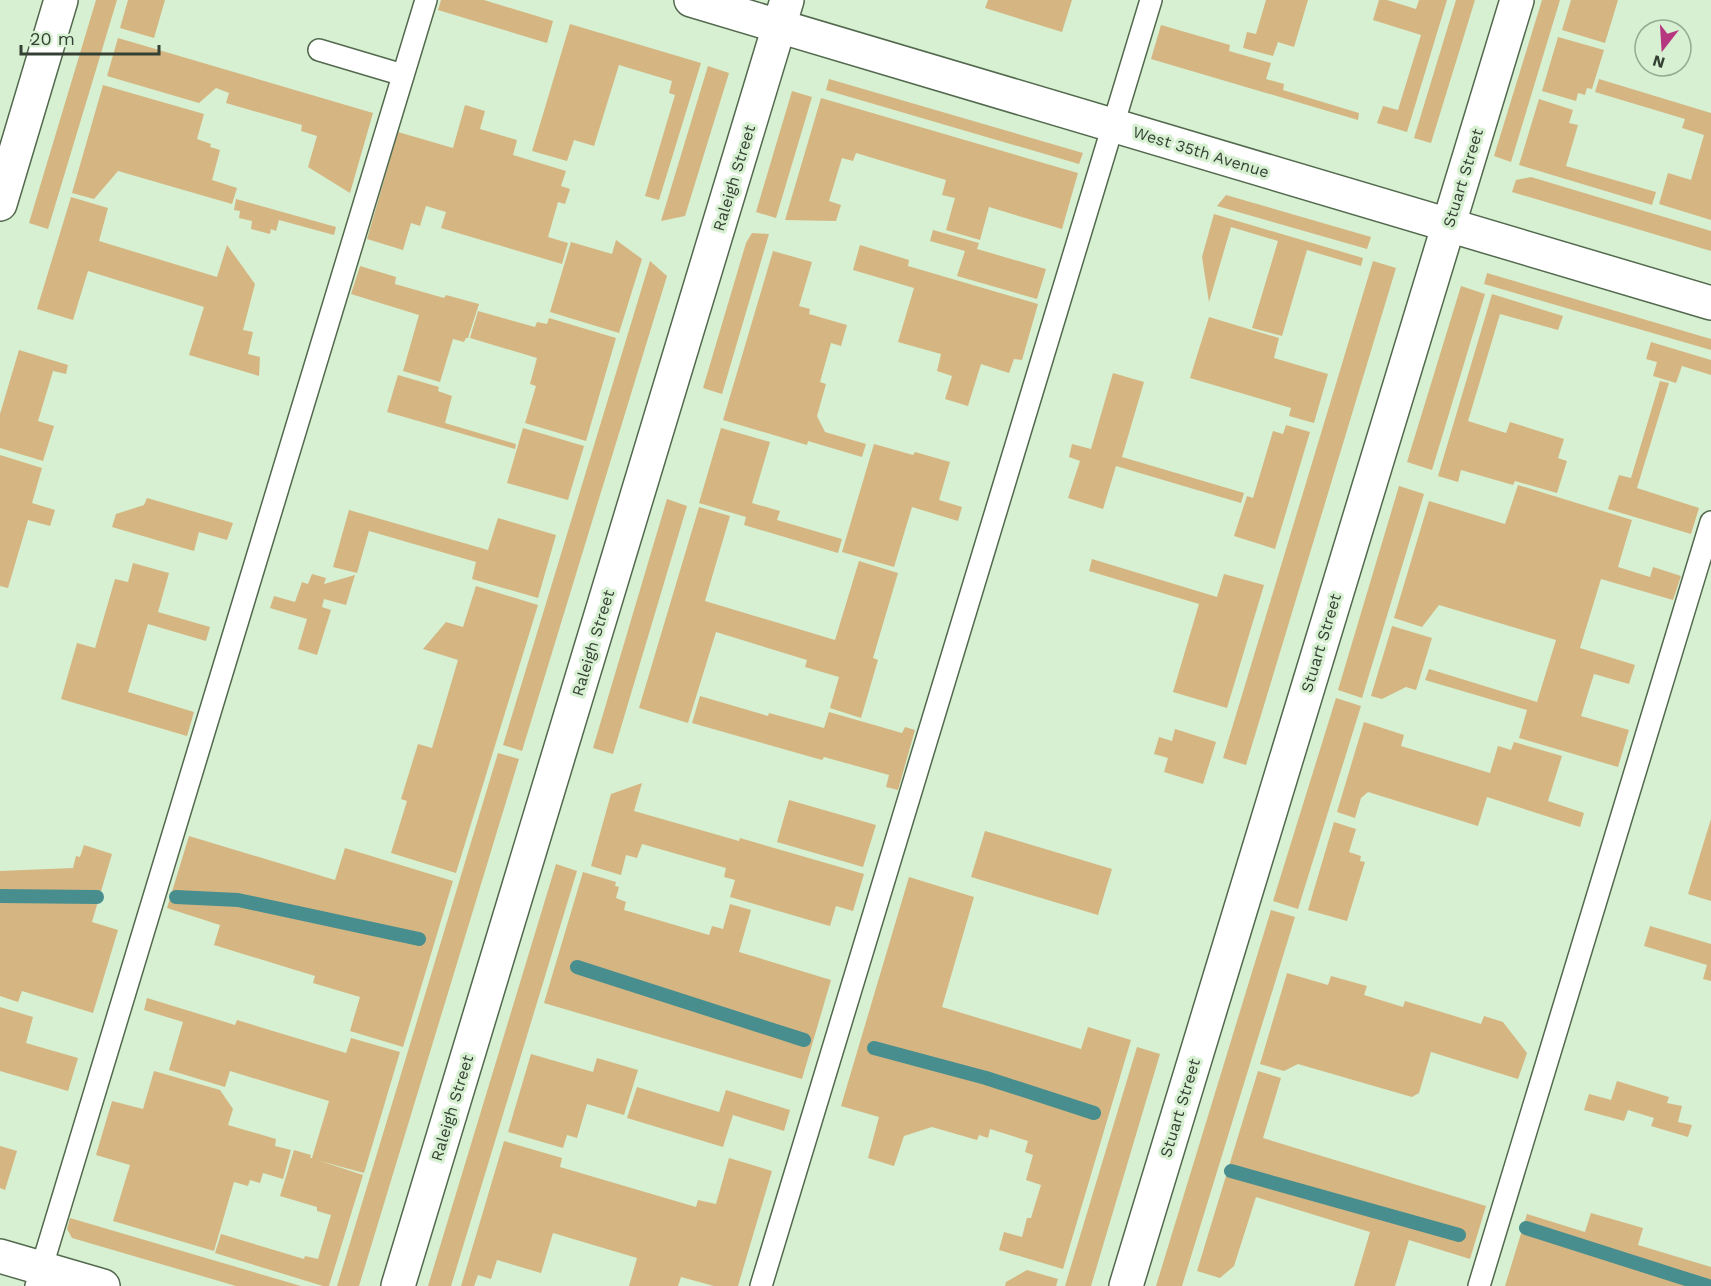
<svg xmlns="http://www.w3.org/2000/svg" width="1711" height="1286" font-family="'Work Sans',sans-serif">
<style>
.green{fill:#d5b683}
.lines{fill:none;stroke-linecap:round;stroke-linejoin:round}
.stream{stroke:#498e8e;stroke-width:14}
.lane-casing{stroke:#53694e;stroke-width:24}
.street-casing{stroke:#53694e;stroke-width:36}
.lane{stroke:#fff;stroke-width:21}
.street{stroke:#fff;stroke-width:33}
.labels{text-anchor:middle;dominant-baseline:central;stroke-width:6;stroke-linejoin:round;paint-order:stroke}
.street-label{font-size:16px;fill:#354034;stroke:#d6f0d1}
</style>
<rect width="100%" height="100%" fill="#d6f0d1"/>
<g class="green">
<polygon points="96,0 117,0 48,229 29,223"/>
<polygon points="128,0 165,0 154,38 120,28"/>
<polygon points="441,0 484,0 553,21 547,43 438,10"/>
<polygon points="988,0 1072,0 1062,32 985,8"/>
<polygon points="1266,0 1308,0 1294,47 1278,42 1273,56 1243,48 1247,32 1256,34"/>
<polygon points="1379,0 1387,0 1416,9 1419,0 1447,0 1407,132 1377,123 1383,106 1398,110 1421,35 1373,20"/>
<polygon points="1456,0 1475,0 1431,143 1414,138"/>
<polygon points="1542,0 1560,0 1511,162 1494,156"/>
<polygon points="1571,0 1618,0 1605,43 1562,30"/>
<polygon points="570,24 701,63 659,200 645,196 675,95 669,93 672,81 619,65 594,146 574,140 567,161 532,151"/>
<polygon points="1161,25 1230,45 1229,51 1271,63 1266,79 1284,84 1283,90 1359,113 1358,120 1151,59"/>
<polygon points="1558,37 1604,50 1592,89 1587,88 1585,95 1578,93 1576,101 1542,91"/>
<polygon points="118,38 373,113 350,193 308,167 317,136 301,131 302,125 226,103 229,93 216,88 199,103 107,76"/>
<polygon points="708,66 729,73 685,216 661,221"/>
<polygon points="829,79 1083,153 1079,164 826,90"/>
<polygon points="1599,79 1711,113 1711,220 1659,204 1668,173 1691,180 1704,135 1682,128 1685,119 1595,92"/>
<polygon points="103,85 204,114 197,139 211,144 210,147 220,150 212,180 237,188 232,204 118,171 94,199 72,193"/>
<polygon points="792,91 812,97 776,218 756,212"/>
<polygon points="821,98 1078,173 1062,229 989,207 980,240 946,230 955,198 942,195 946,180 856,153 853,161 842,158 829,201 841,205 836,221 785,220"/>
<polygon points="1539,99 1573,110 1569,123 1578,125 1566,166 1656,192 1652,205 1519,165"/>
<polygon points="465,105 485,111 480,129 517,140 513,155 566,171 561,186 570,189 565,204 558,202 548,237 568,243 562,264 441,228 446,212 426,206 420,226 411,223 403,250 367,239 398,132 453,148"/>
<polygon points="1531,177 1711,231 1711,251 1512,192 1516,180"/>
<polygon points="1226,195 1371,237 1367,249 1217,206"/>
<polygon points="71,197 108,208 99,241 217,277 227,245 255,284 243,330 253,332 248,354 260,357 259,376 189,355 204,307 88,271 73,320 37,309"/>
<polygon points="236,199 336,227 334,235 279,220 276,231 271,229 270,234 251,229 252,221 239,218 240,211 234,210"/>
<polygon points="1214,214 1363,258 1361,266 1307,250 1282,336 1252,328 1278,241 1231,227 1209,302 1202,257"/>
<polygon points="933,230 979,243 977,249 1046,269 1037,299 957,276 965,251 930,241"/>
<polygon points="752,233 769,234 722,394 703,388 746,243"/>
<polygon points="616,240 642,259 619,333 550,312 571,242 612,254"/>
<polygon points="860,245 909,260 908,266 1038,304 1022,360 1014,359 1009,373 981,364 968,406 945,399 952,376 937,371 941,354 898,342 914,288 853,270"/>
<polygon points="773,251 812,262 799,306 810,309 809,314 847,325 841,346 831,343 820,382 826,384 817,416 825,432 866,444 862,457 808,441 807,445 723,420"/>
<polygon points="650,261 667,276 522,751 503,745"/>
<polygon points="1373,261 1396,268 1246,765 1223,758"/>
<polygon points="360,266 396,277 395,284 444,298 446,295 479,304 468,338 466,338 464,342 453,339 440,382 403,371 419,315 351,294"/>
<polygon points="1487,273 1711,339 1711,350 1484,284"/>
<polygon points="1461,286 1485,294 1432,470 1407,462"/>
<polygon points="1492,294 1563,316 1558,330 1500,314 1468,421 1506,433 1510,422 1564,439 1558,458 1567,461 1557,493 1515,481 1513,485 1461,470 1458,482 1438,476"/>
<polygon points="478,311 535,327 537,322 547,324 549,318 616,338 586,441 525,423 536,386 530,384 537,358 470,338"/>
<polygon points="1209,317 1279,338 1274,358 1328,374 1314,423 1289,416 1291,408 1190,378"/>
<polygon points="1651,342 1711,360 1711,375 1682,366 1676,383 1653,376 1657,362 1646,359"/>
<polygon points="19,350 68,365 66,374 53,371 38,421 54,426 43,461 0,448 0,414"/>
<polygon points="1113,373 1144,382 1122,457 1244,493 1241,503 1116,466 1103,509 1068,498 1080,461 1069,457 1072,444 1091,449"/>
<polygon points="398,375 439,387 438,391 452,396 445,423 516,444 515,449 387,412"/>
<polygon points="1660,381 1669,383 1637,488 1699,508 1691,534 1608,509 1619,475 1631,478"/>
<polygon points="1286,425 1310,432 1275,549 1234,536 1247,496 1253,498 1273,431 1283,434"/>
<polygon points="523,428 584,446 568,500 507,483"/>
<polygon points="721,428 770,442 752,503 780,511 777,520 842,539 838,553 744,525 746,517 699,503"/>
<polygon points="874,444 913,455 915,452 950,462 939,500 962,507 958,521 912,507 894,567 842,552"/>
<polygon points="0,455 42,468 32,503 55,510 50,526 28,520 8,588 0,586"/>
<polygon points="1518,485 1632,520 1618,567 1650,577 1653,567 1681,576 1673,600 1601,579 1580,648 1635,665 1629,684 1594,674 1581,716 1629,730 1618,767 1519,738 1527,710 1425,680 1429,669 1537,702 1556,640 1439,605 1422,627 1394,618 1429,501 1505,524"/>
<polygon points="1399,486 1424,494 1362,698 1338,690"/>
<polygon points="147,498 233,523 227,540 199,532 194,551 112,527 116,514 144,505"/>
<polygon points="667,499 687,506 613,754 593,748"/>
<polygon points="699,507 730,516 705,601 835,640 859,561 898,573 873,658 878,660 861,718 830,708 839,677 805,667 807,660 716,632 688,723 639,708"/>
<polygon points="349,510 488,550 498,518 556,535 538,598 472,579 476,562 369,531 357,573 333,567"/>
<polygon points="1092,559 1217,597 1224,574 1264,585 1227,708 1173,692 1199,604 1089,571"/>
<polygon points="133,563 169,573 158,612 210,627 206,641 148,624 128,692 194,712 187,736 61,699 77,643 95,648 115,579 128,582"/>
<polygon points="312,574 326,578 324,584 355,575 346,605 324,599 322,607 331,610 317,655 298,649 307,619 270,608 274,596 295,602 302,582 308,584"/>
<polygon points="476,586 538,605 456,873 391,853 407,801 401,799 418,744 432,748 458,660 423,649 446,622 463,627"/>
<polygon points="1392,626 1432,638 1416,690 1406,687 1382,699 1371,696"/>
<polygon points="700,696 768,716 769,713 824,728 829,712 902,733 905,727 915,730 898,790 886,787 889,775 824,757 822,760 692,723"/>
<polygon points="1336,698 1361,706 1298,909 1273,901"/>
<polygon points="1364,722 1404,735 1401,746 1490,773 1498,746 1511,750 1514,742 1562,756 1548,801 1584,813 1580,827 1487,797 1478,826 1368,792 1361,798 1355,818 1337,812"/>
<polygon points="1175,729 1216,742 1203,784 1164,772 1168,758 1154,754 1159,737 1172,741"/>
<polygon points="498,753 519,759 359,1286 337,1286"/>
<polygon points="642,783 634,811 739,841 740,838 864,874 853,911 836,906 830,926 730,897 735,880 724,877 726,868 642,844 637,858 626,855 621,875 591,866 611,794"/>
<polygon points="789,800 876,825 863,867 777,842"/>
<polygon points="1711,819 1711,901 1688,894"/>
<polygon points="1334,822 1356,829 1349,852 1361,856 1360,861 1365,862 1347,921 1308,910"/>
<polygon points="985,831 1112,869 1098,915 971,877"/>
<polygon points="189,836 335,880 345,848 453,881 403,1047 350,1031 360,997 313,983 315,976 214,945 220,925 167,908"/>
<polygon points="84,845 112,854 92,922 118,930 93,1013 22,991 18,1002 0,996 0,871 73,868 76,856 80,857"/>
<polygon points="556,864 577,871 451,1286 428,1286"/>
<polygon points="583,872 616,882 615,886 619,887 616,898 626,902 624,910 709,935 712,926 723,929 730,904 751,910 739,952 831,980 802,1079 544,1003"/>
<polygon points="909,877 974,897 942,1007 1081,1049 1088,1027 1131,1040 1063,1269 999,1250 1004,1232 1022,1237 1027,1218 1031,1218 1041,1185 1026,1180 1033,1155 1025,1152 1028,1141 990,1129 988,1138 979,1135 977,1140 932,1127 904,1136 894,1166 868,1158 879,1117 841,1106"/>
<polygon points="1271,910 1295,917 1182,1286 1156,1286"/>
<polygon points="1650,926 1711,944 1711,981 1703,979 1707,965 1644,946"/>
<polygon points="1287,973 1328,985 1331,976 1367,986 1364,995 1403,1007 1405,1001 1481,1024 1484,1016 1503,1022 1527,1053 1518,1079 1431,1052 1419,1093 1412,1097 1298,1064 1284,1071 1260,1064"/>
<polygon points="147,998 235,1025 237,1020 346,1053 351,1038 400,1052 364,1173 320,1161 363,1175 329,1286 323,1286 215,1253 221,1234 304,1259 305,1256 318,1259 331,1215 317,1211 317,1207 280,1196 294,1150 311,1155 310,1158 312,1158 329,1101 230,1071 225,1087 169,1070 183,1022 144,1010"/>
<polygon points="0,1007 33,1017 26,1043 78,1058 68,1091 0,1071"/>
<polygon points="1137,1047 1160,1054 1091,1286 1065,1286"/>
<polygon points="531,1054 593,1072 597,1058 638,1070 624,1115 587,1104 577,1138 567,1135 563,1148 508,1132"/>
<polygon points="154,1071 220,1090 233,1109 228,1125 276,1139 275,1146 291,1150 283,1179 263,1173 260,1183 250,1180 248,1186 234,1182 214,1251 113,1221 130,1165 96,1155 112,1101 143,1109"/>
<polygon points="1258,1071 1281,1078 1263,1138 1486,1206 1470,1259 1409,1240 1395,1286 1354,1286 1370,1232 1256,1197 1234,1266 1220,1278 1197,1271"/>
<polygon points="1617,1081 1669,1097 1667,1103 1682,1106 1678,1122 1692,1125 1688,1137 1651,1126 1654,1118 1628,1110 1624,1121 1584,1110 1589,1094 1611,1100"/>
<polygon points="637,1087 719,1112 726,1090 790,1110 784,1131 733,1115 723,1147 627,1118"/>
<polygon points="504,1141 562,1158 560,1167 696,1207 698,1200 716,1204 729,1158 772,1171 738,1286 714,1286 681,1277 678,1286 629,1286 637,1258 553,1233 541,1273 497,1260 491,1279 478,1275 474,1286 461,1286"/>
<polygon points="0,1146 17,1151 5,1190 0,1188"/>
<polygon points="1591,1213 1643,1228 1638,1245 1711,1267 1711,1286 1505,1286 1527,1214 1585,1232"/>
<polygon points="70,1218 301,1286 236,1286 72,1238 67,1229"/>
<polygon points="1027,1270 1058,1279 1056,1286 1005,1286 1006,1282"/>
</g>
<g class="lines">
<g class="stream">
<polyline points="0,896 97,897"/>
<polyline points="176,897 238,900 419,939"/>
<polyline points="577,967 804,1040"/>
<polyline points="874,1048 986,1078 1094,1113"/>
<polyline points="1231,1171 1459,1235"/>
<polyline points="1526,1228 1708,1286"/>
</g>
<defs>
<g id="lane">
<polyline points="319,50 403,75"/>
<polyline points="36,1286 426,0"/>
<polyline points="761,1286 1151,0"/>
<polyline points="1479,1286 1711,522"/>
</g>
<g id="street">
<polyline points="691,0 1711,303"/>
<polyline points="0,204 61,0"/>
<polyline points="0,1256 103,1286"/>
<polyline points="398,1286 787,0"/>
<polyline points="1126,1286 1517,0"/>
</g>
</defs>
<use href="#lane" class="lane-casing"/>
<use href="#street" class="street-casing"/>
<use href="#lane" class="lane"/>
<use href="#street" class="street"/>
</g>
<g class="labels">
<g class="street-label">
<text transform="translate(1201 152) rotate(17)">West 35th Avenue</text>
<text transform="translate(734 178) rotate(-73)">Raleigh Street</text>
<text transform="translate(1463 178) rotate(-73)">Stuart Street</text>
<text transform="translate(593 643) rotate(-73)">Raleigh Street</text>
<text transform="translate(1321 643) rotate(-73)">Stuart Street</text>
<text transform="translate(452 1108) rotate(-73)">Raleigh Street</text>
<text transform="translate(1180 1108) rotate(-73)">Stuart Street</text>
</g>
</g>
<g transform="translate(1663 48) rotate(197)"><circle r="28" fill="#d6f0d1" stroke="#96aa92" stroke-width="1.5"/>
<path d="M0-4.5L10 22L0 15L-10 22Z" fill="#b73680"/>
<text y="-9" font-size="16" font-weight="bold" text-anchor="middle" fill="#354034">N</text>
</g>
<path d="M21 45v9h138v-9" fill="none" stroke="#354034" stroke-width="3"/>
<text x="30" y="45" font-size="18" fill="#354034" stroke="#d6f0d1" stroke-width="4.5" paint-order="stroke">20 m</text>
</svg>
